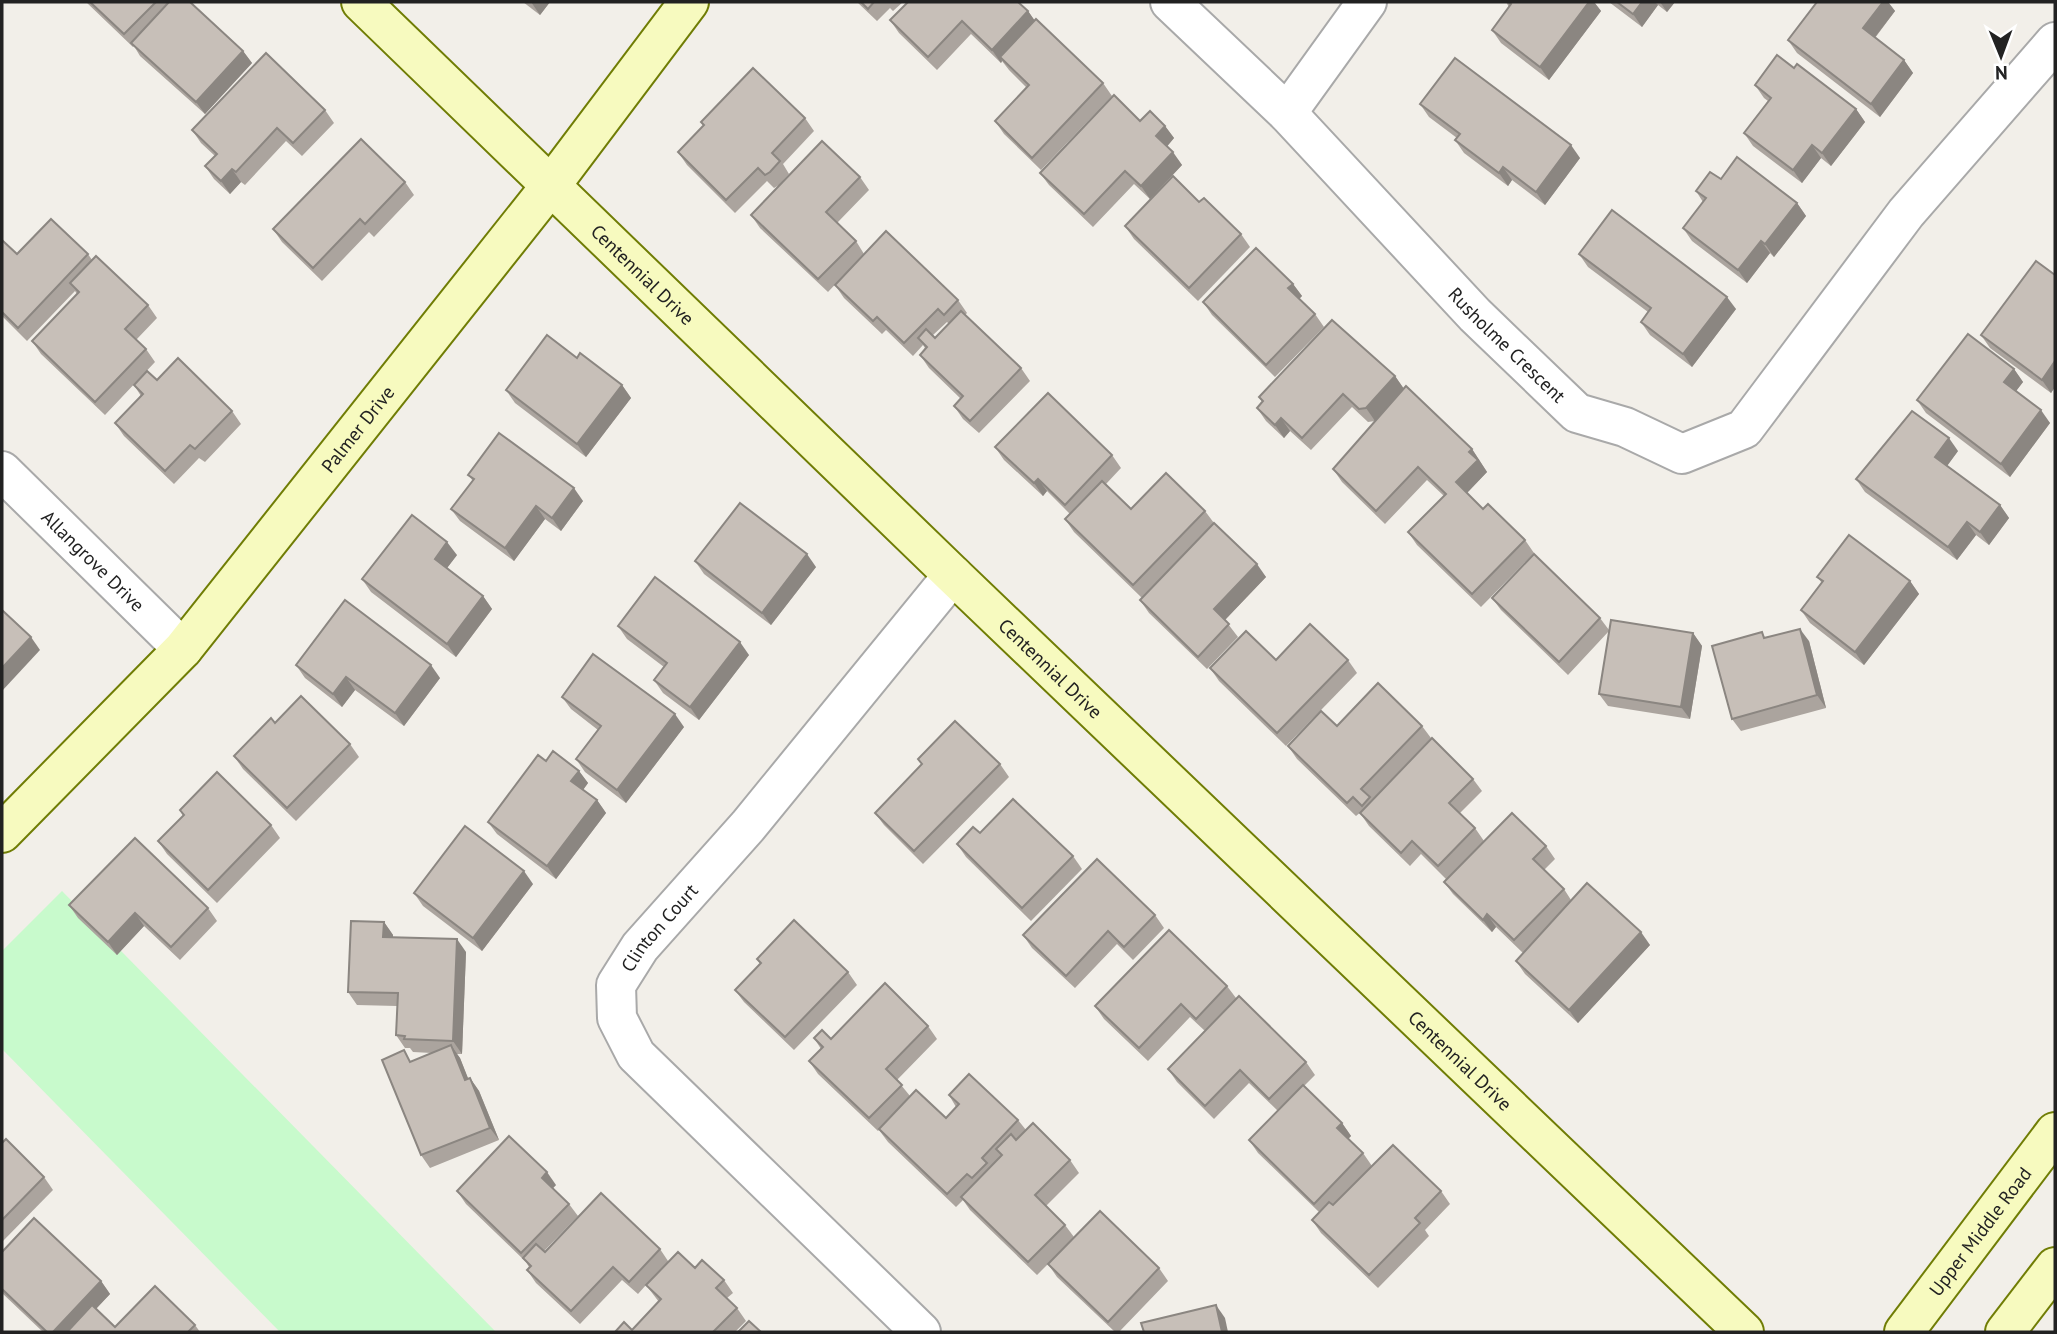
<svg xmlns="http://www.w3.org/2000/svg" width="2057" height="1334" font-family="'PT Sans',sans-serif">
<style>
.park{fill:#c8facc}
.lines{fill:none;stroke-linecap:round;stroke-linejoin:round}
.street-casing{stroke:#a9a9a9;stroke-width:42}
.secondary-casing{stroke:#707d05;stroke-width:42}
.street{stroke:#fff;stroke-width:38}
.secondary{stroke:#f7fabf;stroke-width:38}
.wall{fill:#aba49e;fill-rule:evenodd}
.shaded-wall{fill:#8b8681}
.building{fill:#c7bfb8;stroke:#8b8681;stroke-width:2}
.labels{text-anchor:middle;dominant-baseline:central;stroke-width:5;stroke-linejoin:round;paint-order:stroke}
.street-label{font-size:19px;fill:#222;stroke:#fff}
</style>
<rect width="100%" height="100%" fill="#f2efe9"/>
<polygon class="park" points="62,891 496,1332 280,1332 2,1049 2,951"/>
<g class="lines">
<defs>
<g id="street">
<path id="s1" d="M1170,2L1287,113L1475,315L1577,413L1625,427L1682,454L1744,429L1906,213L2055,42"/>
<polyline points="1287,113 1367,2"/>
<path id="s2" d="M2,471L183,649"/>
<path id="s3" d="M921,1332L636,1055L617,1018L616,985L640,947L748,826L953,575"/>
</g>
<g id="secondary">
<path id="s4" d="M361,2L953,575L1744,1332"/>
<path id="s5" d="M2,833L183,649L552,184L689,2"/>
<path id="s6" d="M1904,1332L2055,1132"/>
<polyline points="2005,1332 2055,1267"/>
</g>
</defs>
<use href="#street" class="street-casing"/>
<use href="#secondary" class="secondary-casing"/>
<use href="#street" class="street"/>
<use href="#secondary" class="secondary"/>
</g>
<g class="wall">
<polygon points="86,2 190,2 243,51 252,63 205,114 140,56 134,46 133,47"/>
<polygon points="523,2 550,2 540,15"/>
<polygon points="857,2 903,2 893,11 890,8 877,21"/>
<polygon points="1506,2 1594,2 1601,11 1549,80 1501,43 1492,30 1509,7"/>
<polygon points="1609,2 1675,2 1667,12 1658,5 1642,27"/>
<polygon points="1817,2 1888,2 1895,11 1875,38 1904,60 1913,73 1880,117 1797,53 1788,40"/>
<polygon points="1028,11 1035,21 1103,83 1112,96 1041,170 1004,134 995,121 1027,88 1009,70 1002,61 1001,63 971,34 937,70 899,33 890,20"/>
<polygon points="1794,68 1856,109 1865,122 1831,166 1821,158 1802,183 1753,146 1744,133 1768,101 1764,98 1755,85"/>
<polygon points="1420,104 1580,158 1545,205 1512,180 1508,186 1464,153 1455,140 1457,138 1429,117"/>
<polygon points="325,110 334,123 302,156 286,141 245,185 241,182 230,194 214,179 205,166 215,156 201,143 192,130"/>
<polygon points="805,118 814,131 783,164 789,174 779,185 774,188 767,181 735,213 687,165 678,152 703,126 701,122"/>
<polygon points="1140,121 1165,126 1174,138 1167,146 1182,165 1150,199 1134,184 1093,227 1049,185 1040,173"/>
<path d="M860,177L869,190L837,223L856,241L864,254L958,300L967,313L965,315L1021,368L1030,381L979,433L963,419L954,406L961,399L929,368L920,355L925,348L923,345L913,356L886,330L882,334L844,298L835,285L846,273L828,292L760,228L751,215ZM947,322L949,324L935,338L933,335Z"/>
<polygon points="1721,179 1797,203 1806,216 1774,257 1770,253 1747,283 1692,241 1683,228 1703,202 1696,191"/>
<polygon points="405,182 414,195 374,237 369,232 322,281 282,242 273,229"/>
<polygon points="1199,202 1241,234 1250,247 1198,301 1134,239 1125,226"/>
<polygon points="2,240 17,254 88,254 92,260 148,305 157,318 136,340 146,349 155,362 105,415 41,354 32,341 77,294 75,291 27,341 2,316"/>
<polygon points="1579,254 1736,309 1692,367 1650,335 1641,322 1648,312 1588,267"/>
<polygon points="2055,275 2055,387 2051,393 1990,348 1981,335"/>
<polygon points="1293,284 1302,296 1299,299 1315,314 1324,327 1275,377 1212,315 1203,302"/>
<polygon points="2014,369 2023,382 2016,391 2050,423 2010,477 1926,413 1917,400"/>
<polygon points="1395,376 1404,389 1375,421 1368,422 1352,407 1311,450 1290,431 1284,438 1266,421 1257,408 1262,402 1259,397"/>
<polygon points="157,380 232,411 241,424 205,462 199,458 174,484 124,436 115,423 141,396 134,385"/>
<polygon points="622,385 631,398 586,457 515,403 506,390"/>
<polygon points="995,447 1112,455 1121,468 1106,484 1131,509 1205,511 1214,523 1266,577 1225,620 1238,637 1207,669 1149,613 1140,600 1142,598 1074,532 1065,519 1070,514 1047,491 1043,496 1004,460"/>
<polygon points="1472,449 1487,472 1467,493 1483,509 1525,540 1534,553 1481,607 1417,545 1408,532 1444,496 1427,480 1385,524 1342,482 1333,469"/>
<polygon points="1958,451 1947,466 2000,505 2009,518 1989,545 1976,535 1957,560 1865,492 1856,479"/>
<polygon points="468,475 583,501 561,531 545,519 514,561 460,521 451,509 473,481"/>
<polygon points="457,555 447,568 483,596 492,609 456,657 371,592 362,579"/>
<polygon points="695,561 816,567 771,625 704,574"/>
<polygon points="1817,577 1910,581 1919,594 1864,665 1810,623 1801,610 1822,583"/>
<polygon points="1492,598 1600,618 1609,630 1693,633 1702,646 1690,719 1608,706 1599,694 1609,631 1568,675 1501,610"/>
<polygon points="618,626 749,655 699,720 663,693 654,680 664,667 627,639"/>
<polygon points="1809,641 1826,708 1741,731 1732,719"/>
<polygon points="1348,660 1357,673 1286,746 1219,681 1210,668"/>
<polygon points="296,665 440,678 404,726 355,690 342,707 305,678"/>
<polygon points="562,697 684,727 626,803 585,772 576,759 598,730 571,709"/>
<polygon points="275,723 350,744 359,757 296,821 243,769 234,756"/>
<polygon points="1337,726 1422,726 1431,738 1372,800 1473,779 1482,791 1460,813 1475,828 1484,841 1546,846 1555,859 1544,870 1564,889 1571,900 1650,945 1578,1023 1525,974 1516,961 1523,953 1496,927 1492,932 1453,894 1444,882 1446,879 1421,854 1410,866 1369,826 1360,813 1362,811 1356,816 1297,759 1288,746"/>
<polygon points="918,759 1000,764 1009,777 923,864 884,825 875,813 922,764"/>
<polygon points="546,761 579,771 588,783 583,790 597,800 606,813 556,879 497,834 488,822"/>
<polygon points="180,810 271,825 280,838 217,903 167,854 158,841 183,816"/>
<polygon points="980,833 1073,856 1082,869 1031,921 966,857 957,844"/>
<polygon points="533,884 482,951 423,906 414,893"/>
<polygon points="69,905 208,908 217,921 180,960 144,926 117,955 78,918"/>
<polygon points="1155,915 1164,928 1133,960 1117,944 1075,988 1032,948 1023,935"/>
<polygon points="384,922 393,935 393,937 466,952 462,1054 456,1054 460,1058 468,1079 470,1078 479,1091 499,1140 430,1168 421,1155 412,1061 432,1053 413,1052 410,1048 405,1048 396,1035 397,1006 357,1005 348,992"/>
<polygon points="757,959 848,972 857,985 794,1050 744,1002 735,990 760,964"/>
<polygon points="1227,986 1236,998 1306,1062 1315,1075 1304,1086 1342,1123 1351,1136 1348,1139 1363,1153 1372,1166 1441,1191 1450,1204 1425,1230 1429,1236 1378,1288 1321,1233 1312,1220 1319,1212 1258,1153 1249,1140 1278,1111 1249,1083 1214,1119 1177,1082 1168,1069 1205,1031 1190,1017 1148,1061 1104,1019 1095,1006"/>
<polygon points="928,1026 937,1039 897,1080 910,1096 946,1118 956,1107 949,1095 1018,1120 1026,1130 1070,1160 1079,1173 1046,1206 1065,1225 1074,1237 1159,1268 1168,1281 1119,1332 1115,1332 1057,1277 1048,1264 1064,1248 1037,1275 970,1210 963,1200 956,1207 888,1142 879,1130 878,1131 818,1074 809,1061 821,1049 814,1038 831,1039"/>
<polygon points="2,1143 44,1177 53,1190 2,1242"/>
<polygon points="556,1185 553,1188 569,1204 578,1216 544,1251 545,1252 660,1249 668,1261 695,1268 724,1280 733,1293 727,1298 737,1308 746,1321 735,1332 615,1332 632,1330 659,1302 646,1285 638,1294 622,1280 580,1324 536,1283 527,1270 529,1267 526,1262 466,1204 457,1191"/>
<polygon points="2,1252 101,1281 110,1294 96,1309 115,1327 195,1325 200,1332 43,1332 2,1293"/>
</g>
<g class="shaded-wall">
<polygon points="531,2 550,2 540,15"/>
<polygon points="1589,2 1594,2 1601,11 1549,80 1540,67"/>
<polygon points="1642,2 1655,2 1658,5 1642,27 1633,14"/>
<polygon points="1660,2 1675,2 1667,12"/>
<polygon points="1883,2 1888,2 1895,11 1872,41 1863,28"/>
<polygon points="1028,11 1037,24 1000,57 1002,61 1001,63 992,50"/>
<polygon points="243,51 252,63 205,114 196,102"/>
<polygon points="1904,60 1913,73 1880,117 1871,104"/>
<polygon points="1856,109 1865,122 1831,166 1822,153"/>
<polygon points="1165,126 1174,138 1165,149 1156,136"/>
<polygon points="1571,145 1580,158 1545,205 1536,192"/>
<polygon points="1812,145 1821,158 1802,183 1793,170"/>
<polygon points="1173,152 1182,165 1150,199 1141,186"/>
<polygon points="1503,167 1512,180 1508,186 1499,173"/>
<polygon points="232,169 241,182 230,194 221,181"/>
<polygon points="1797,203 1806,216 1774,257 1765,244"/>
<polygon points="1761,241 1770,253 1747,283 1738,270"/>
<polygon points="1293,284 1302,296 1297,301 1288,288"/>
<polygon points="1727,297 1736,309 1692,367 1683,354"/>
<polygon points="2055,361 2055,387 2051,393 2042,380"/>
<polygon points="2014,369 2023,382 2013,395 2004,382"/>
<polygon points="1395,376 1404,389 1375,421 1366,408"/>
<polygon points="622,385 631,398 586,457 577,444"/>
<polygon points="2041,410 2050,423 2010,477 2001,464"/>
<polygon points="1281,418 1290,431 1284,438 1275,425"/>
<polygon points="1949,438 1958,451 1944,470 1935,457"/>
<polygon points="1472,449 1487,472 1465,495 1456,482 1469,452"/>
<polygon points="1038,479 1047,491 1043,496 1034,483"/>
<polygon points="574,488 583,501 561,531 552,518"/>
<polygon points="2000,505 2009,518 1989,545 1980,532"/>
<polygon points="536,506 545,519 514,561 505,548"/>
<polygon points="1967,522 1976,535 1957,560 1948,547"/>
<polygon points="447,542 457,555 444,572 435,559"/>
<polygon points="807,554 816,567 771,625 762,613"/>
<polygon points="1257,564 1266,577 1223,622 1214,609"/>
<polygon points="1910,581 1919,594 1864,665 1855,652"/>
<polygon points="483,596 492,609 456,657 447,644"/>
<polygon points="1800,629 1809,641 1826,708 1817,695"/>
<polygon points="1693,633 1702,646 1690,719 1681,707"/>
<polygon points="31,637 40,650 2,691 2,668"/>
<polygon points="740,642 749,655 699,720 690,707"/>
<polygon points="431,665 440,678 404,726 395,713"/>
<polygon points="346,677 355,690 342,707 333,694"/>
<polygon points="675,714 684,727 626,803 617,790"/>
<polygon points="579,771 588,783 580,794 571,781"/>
<polygon points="597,800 606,813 556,879 547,866"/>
<polygon points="524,871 533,884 482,951 473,938"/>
<polygon points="135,913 144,926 117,955 108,942"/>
<polygon points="1487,914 1496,927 1492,932 1483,920"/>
<polygon points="384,922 393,935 392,949 383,937"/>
<polygon points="1641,932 1650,945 1578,1023 1569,1010"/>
<polygon points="457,939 466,952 462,1054 453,1041"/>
<polygon points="451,1045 460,1058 474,1093 465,1080"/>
<polygon points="470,1078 479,1091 499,1140 490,1128"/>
<polygon points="1342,1123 1351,1136 1346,1141 1337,1128"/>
<polygon points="547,1172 556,1185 551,1190 542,1178"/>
<polygon points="101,1281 110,1294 74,1332 53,1332"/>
<polygon points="1216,1305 1225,1318 1228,1332 1222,1332"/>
</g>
<g class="building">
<polygon points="90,2 156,2 124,34"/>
<polygon points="169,2 190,2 243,51 196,102 131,43"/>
<polygon points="861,2 874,2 868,9"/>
<polygon points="908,2 1018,2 1028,11 992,50 962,21 928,57 890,20"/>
<polygon points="1508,2 1589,2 1540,67 1492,30 1511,4"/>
<polygon points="1617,2 1642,2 1633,14"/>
<polygon points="1817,2 1883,2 1863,28 1904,60 1871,104 1788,40"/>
<polygon points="1036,19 1103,83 1032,158 995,121 1029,85 1000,57"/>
<polygon points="266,53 325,110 293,143 277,128 236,172 232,169 221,181 205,166 217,154 192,130"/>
<polygon points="1777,55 1794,68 1797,64 1856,109 1822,153 1812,145 1793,170 1744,133 1771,98 1755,85"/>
<polygon points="1455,58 1571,145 1536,192 1503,167 1499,173 1455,140 1460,134 1420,104"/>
<polygon points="753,68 805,118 772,153 780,161 770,172 765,175 758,168 726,200 678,152 704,125 701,122"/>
<polygon points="1114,95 1140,121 1150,111 1165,126 1156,136 1173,152 1141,186 1125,171 1084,214 1040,173"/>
<polygon points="361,139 405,182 365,224 360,219 313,268 273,229"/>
<polygon points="822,141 860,177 826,212 856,241 818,279 751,215"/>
<polygon points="1737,157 1797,203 1765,244 1761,241 1738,270 1683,228 1706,198 1696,191 1710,172 1721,179"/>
<polygon points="1173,176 1199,202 1204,198 1241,234 1189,288 1125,226"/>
<polygon points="1612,210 1727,297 1683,354 1641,322 1651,308 1579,254"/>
<polygon points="51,219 88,254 18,328 2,312 2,240 17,254"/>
<polygon points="886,231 958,300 944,315 938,309 904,343 877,317 873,321 835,285"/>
<polygon points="1256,248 1293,284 1288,288 1315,314 1266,365 1203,302"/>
<polygon points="96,256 148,305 125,329 146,349 95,402 32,341 79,292 70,283"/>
<polygon points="2036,261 2055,275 2055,361 2042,380 1981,335"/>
<polygon points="961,311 1021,368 970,421 954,406 963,396 920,355 927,347 918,338 926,329 935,338"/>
<polygon points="1332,320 1395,376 1366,408 1359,409 1343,394 1302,438 1281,418 1275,425 1257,408 1263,401 1259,397"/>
<polygon points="1968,334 2014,369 2004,382 2041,410 2001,464 1917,400"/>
<polygon points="547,335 577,358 580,353 622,385 577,444 506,390"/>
<polygon points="178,358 232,411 195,449 190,445 165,471 115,423 143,394 134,385 147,371 157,380"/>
<polygon points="1406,386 1472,449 1469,452 1478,460 1456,482 1483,509 1488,504 1525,540 1472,594 1408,532 1446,494 1418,467 1376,511 1333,469"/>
<polygon points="1048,393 1112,455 1065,505 1038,479 1034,483 995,447"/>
<polygon points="1912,411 1949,438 1935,457 2000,505 1980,532 1967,522 1948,547 1856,479"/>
<polygon points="499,433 574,488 552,518 536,506 505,548 451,509 474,479 468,475"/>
<polygon points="1166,473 1205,511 1133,585 1065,519 1102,481 1131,509"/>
<polygon points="740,503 807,554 762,613 695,561"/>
<polygon points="412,515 447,542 435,559 483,596 447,644 362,579"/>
<polygon points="1214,523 1257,564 1214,609 1229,624 1198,657 1140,600"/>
<polygon points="1849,535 1910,581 1855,652 1801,610 1823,581 1817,577"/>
<polygon points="1534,554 1600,618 1559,662 1492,598"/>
<polygon points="655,577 740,642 690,707 654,680 667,663 618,626"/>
<polygon points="345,600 431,665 395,713 346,677 333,694 296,665"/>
<polygon points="2,610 31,637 2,668"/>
<polygon points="1611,620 1693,633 1681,707 1599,694"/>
<polygon points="1310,624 1348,660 1277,733 1210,668 1246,631 1276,660"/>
<polygon points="1800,629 1817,695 1732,719 1712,646 1762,632 1764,638"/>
<polygon points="593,654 675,714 617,790 576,759 601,726 562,697"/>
<polygon points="1378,683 1422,726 1361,789 1370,797 1362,806 1353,797 1347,803 1288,746 1321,711 1337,726"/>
<polygon points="301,696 350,744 287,808 234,756 271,718 275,723"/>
<polygon points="955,721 1000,764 914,851 875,813 922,764 918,759"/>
<polygon points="1432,738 1473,779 1449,803 1475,828 1438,866 1412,841 1401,853 1360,813"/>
<polygon points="553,751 579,771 571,781 597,800 547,866 488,822 538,755 546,761"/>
<polygon points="217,772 271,825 208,890 158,841 184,815 180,810"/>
<polygon points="1013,799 1073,856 1022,908 957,844 973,827 980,833"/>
<polygon points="1512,813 1546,846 1533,859 1564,889 1514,940 1487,914 1483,920 1444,882"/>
<polygon points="465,826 524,871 473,938 414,893"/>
<polygon points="135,838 208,908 171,947 135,913 108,942 69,905"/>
<polygon points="1097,859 1155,915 1124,947 1108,931 1066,976 1023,935"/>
<polygon points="1587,883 1641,932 1569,1010 1516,961"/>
<polygon points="794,920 848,972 785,1037 735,990 761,963 757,959"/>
<polygon points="351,921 384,922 383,937 457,939 453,1041 404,1039 405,1036 396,1035 398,993 348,992"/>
<polygon points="1169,930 1227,986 1196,1019 1181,1004 1139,1048 1095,1006"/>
<polygon points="885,983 928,1026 886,1069 902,1085 869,1118 809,1061 823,1047 814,1038 822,1030 831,1039"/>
<polygon points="1239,996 1306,1062 1269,1099 1240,1070 1205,1106 1168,1069"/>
<polygon points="451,1045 465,1080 470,1078 490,1128 421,1155 382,1060 404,1050 410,1062"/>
<polygon points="969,1074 1018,1120 982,1158 987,1163 972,1178 967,1174 947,1194 879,1129 916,1090 946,1118 959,1104 949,1095"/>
<polygon points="1303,1085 1342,1123 1337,1128 1363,1153 1314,1204 1249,1140"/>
<polygon points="1033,1123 1070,1160 1035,1195 1065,1225 1028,1262 961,1197 1002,1155 996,1149 1011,1134 1016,1140"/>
<polygon points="509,1136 547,1172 542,1178 569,1204 521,1253 457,1191"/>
<polygon points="6,1139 44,1177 2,1220 2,1143"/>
<polygon points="1393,1145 1441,1191 1415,1218 1420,1223 1369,1275 1312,1220 1329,1202 1333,1205"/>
<polygon points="601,1193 660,1249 629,1282 613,1267 571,1311 527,1270 531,1266 523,1258 536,1244 545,1252"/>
<polygon points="1100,1211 1159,1268 1108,1322 1048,1264"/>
<polygon points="34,1218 101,1281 53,1332 47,1332 2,1289 2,1252"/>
<polygon points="678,1252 695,1268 702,1260 724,1280 716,1288 737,1308 713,1332 615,1332 624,1322 632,1330 661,1299 646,1285"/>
<polygon points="155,1286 195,1325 188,1332 67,1332 92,1305 115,1327"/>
<polygon points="1216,1305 1222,1332 1144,1332 1141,1323"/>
<polygon points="749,1321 761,1332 738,1332"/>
</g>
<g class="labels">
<g class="street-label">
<text stroke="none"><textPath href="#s4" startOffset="392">Centennial Drive</textPath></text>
<text stroke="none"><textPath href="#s1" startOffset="481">Rusholme Crescent</textPath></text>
<text stroke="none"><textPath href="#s5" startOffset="539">Palmer Drive</textPath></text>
<text stroke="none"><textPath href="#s2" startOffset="128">Allangrove Drive</textPath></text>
<text stroke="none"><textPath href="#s4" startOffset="959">Centennial Drive</textPath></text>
<text stroke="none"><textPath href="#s3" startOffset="544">Clinton Court</textPath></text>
<text stroke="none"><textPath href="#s4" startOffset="1526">Centennial Drive</textPath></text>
<text stroke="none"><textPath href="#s6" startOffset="126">Upper Middle Road</textPath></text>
</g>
</g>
<rect width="2057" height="1334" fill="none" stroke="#222222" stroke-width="7"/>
<g transform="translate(2001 56) rotate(179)" stroke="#ffffff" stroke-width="5" paint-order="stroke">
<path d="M0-5L12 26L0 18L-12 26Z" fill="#222222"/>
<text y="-10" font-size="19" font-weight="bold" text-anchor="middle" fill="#222222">N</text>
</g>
</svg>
